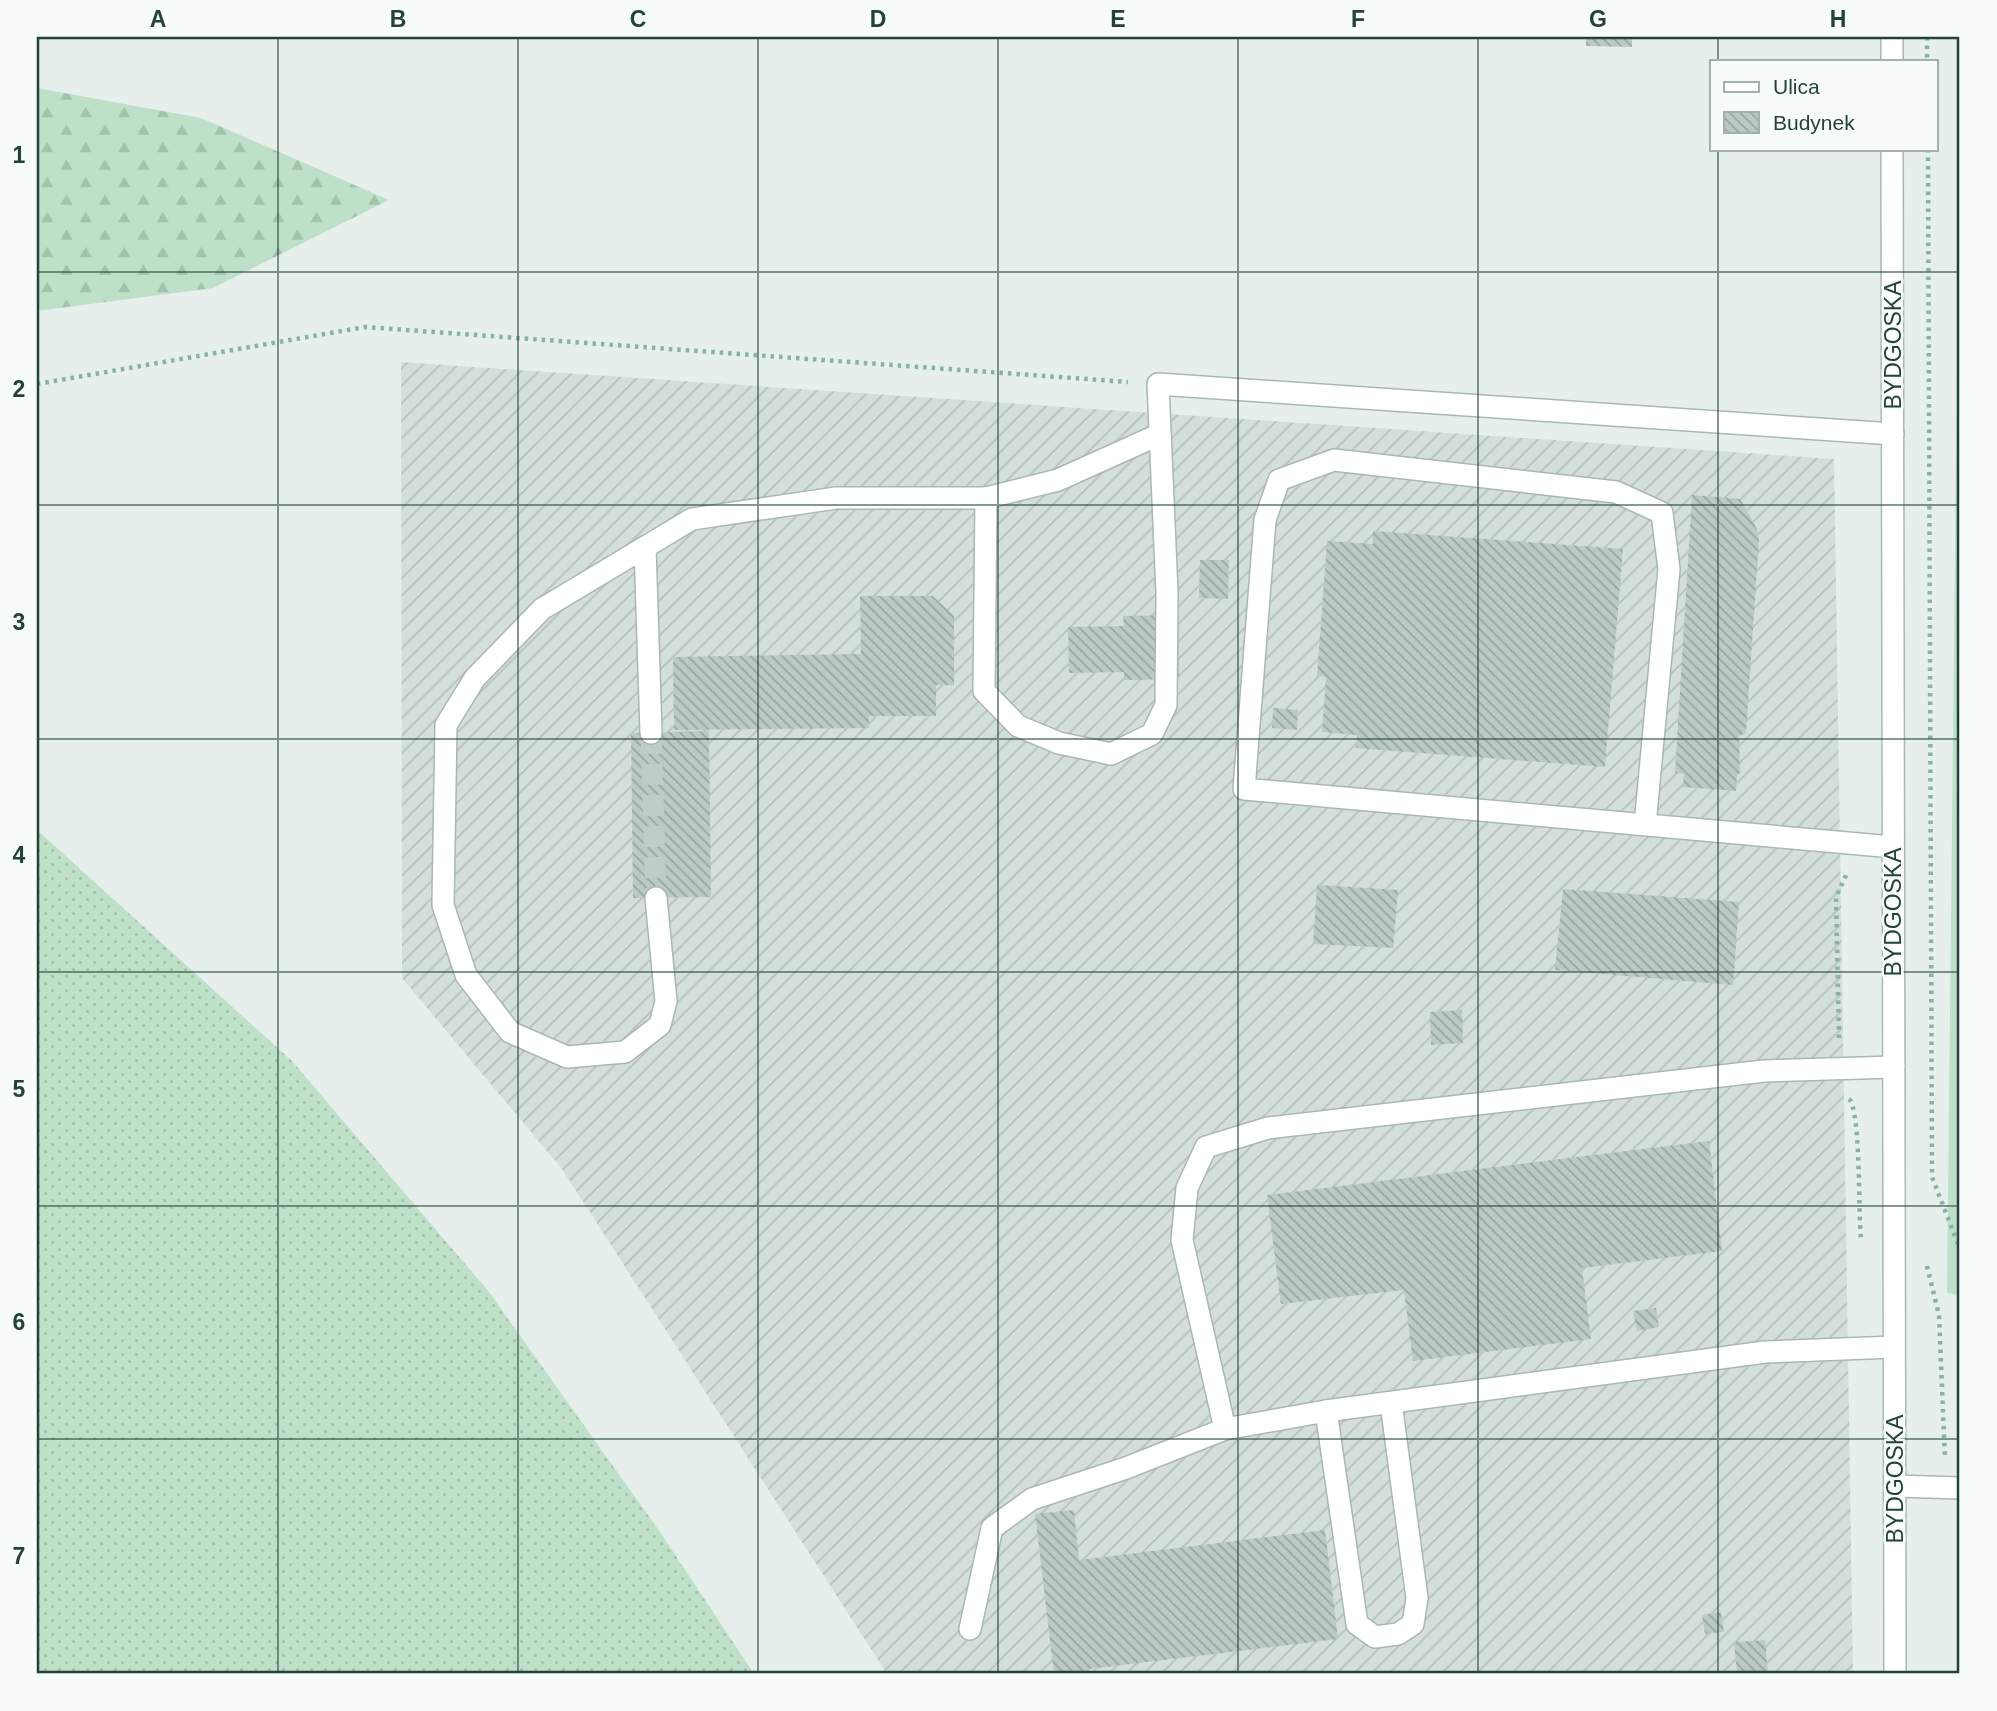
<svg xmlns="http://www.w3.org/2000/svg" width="1997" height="1711" font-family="Helvetica,sans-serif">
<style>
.industrial{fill:url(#industrial-furrows)}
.grass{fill:url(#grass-dots)}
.forest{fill:url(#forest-firs)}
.garden{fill:#bfe0c8}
.building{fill:url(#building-back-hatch)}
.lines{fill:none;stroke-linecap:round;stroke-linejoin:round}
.minor-tunnel{stroke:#bfccc8;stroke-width:21;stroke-dasharray:21 10;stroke-linecap:butt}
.minor-casing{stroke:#a8b8b2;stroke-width:24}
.path{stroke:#86b3a5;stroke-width:4.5;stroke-dasharray:3.5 5;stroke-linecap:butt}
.minor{stroke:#fff;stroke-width:21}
.grid{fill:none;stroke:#24423a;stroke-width:2;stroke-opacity:0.55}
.labels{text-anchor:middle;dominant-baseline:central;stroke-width:5;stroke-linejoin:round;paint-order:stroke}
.street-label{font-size:23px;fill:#24423a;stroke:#f7fbf9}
.neatline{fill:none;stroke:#24423a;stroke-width:2.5}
.grid-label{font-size:23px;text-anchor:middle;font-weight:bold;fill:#24423a}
</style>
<defs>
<pattern id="industrial-furrows" width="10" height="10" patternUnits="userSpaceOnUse" patternTransform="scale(1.75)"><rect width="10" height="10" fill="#d4dfda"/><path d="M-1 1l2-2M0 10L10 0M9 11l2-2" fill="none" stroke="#b6c1bc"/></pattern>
<pattern id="grass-dots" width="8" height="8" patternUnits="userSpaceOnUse" patternTransform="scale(1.75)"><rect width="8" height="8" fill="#bfe0c8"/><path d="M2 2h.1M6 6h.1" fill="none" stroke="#a4c1ad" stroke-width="1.8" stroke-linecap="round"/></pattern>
<pattern id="forest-firs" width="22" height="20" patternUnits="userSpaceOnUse" patternTransform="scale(1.75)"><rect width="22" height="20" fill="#bfe0c8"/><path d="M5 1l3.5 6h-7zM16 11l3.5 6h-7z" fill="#a4c1ad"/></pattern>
<pattern id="building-back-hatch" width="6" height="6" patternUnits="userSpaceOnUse" patternTransform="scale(1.75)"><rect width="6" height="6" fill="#bbcac4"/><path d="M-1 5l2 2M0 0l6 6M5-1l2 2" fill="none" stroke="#98a6a0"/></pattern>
</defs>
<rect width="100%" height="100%" fill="#e6efeb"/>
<polygon class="industrial" points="401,362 1834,459 1853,1674 887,1674 562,1169 402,978"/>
<polygon class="grass" points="37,830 292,1061 489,1292 660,1532 754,1674 37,1674"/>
<polygon class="forest" points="37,88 201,118 389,200 213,288 37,311"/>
<polygon class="garden" points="1960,86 1960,1295 1947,1293"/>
<g class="building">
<polygon points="1586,37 1632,37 1632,47 1586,46"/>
<polygon points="1692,495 1740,499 1757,529 1759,540 1746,733 1739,736 1740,773 1737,775 1736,791 1683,787 1684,774 1675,773"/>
<polygon points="1373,531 1623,549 1605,767 1356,748 1357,735 1322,732 1326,677 1317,676 1327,541 1373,544"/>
<polygon points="1200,560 1229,560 1228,599 1199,598"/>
<polygon points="860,596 933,596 954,616 954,685 936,685 936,716 869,716 869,728 674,730 673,657 861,654"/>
<polygon points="1178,615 1179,679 1124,680 1124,672 1069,673 1068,627 1124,626 1123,616"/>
<polygon points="1273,708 1298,710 1297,730 1272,728"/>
<polygon points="709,731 711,897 633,898 631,733"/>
<polygon points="1317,885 1398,890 1393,948 1313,944"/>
<polygon points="1563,889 1739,902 1733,985 1555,970"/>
<polygon points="1462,1010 1463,1043 1431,1045 1430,1012"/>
<polygon points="1709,1141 1722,1251 1582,1268 1591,1339 1413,1361 1404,1290 1281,1304 1267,1195"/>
<polygon points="1656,1308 1659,1327 1637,1331 1633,1311"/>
<polygon points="1074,1510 1079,1560 1325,1530 1338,1639 1089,1669 1089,1674 1054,1674 1035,1514"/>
<polygon points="1721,1612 1724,1632 1705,1634 1702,1615"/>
<polygon points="1765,1640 1768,1673 1737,1674 1734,1642"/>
</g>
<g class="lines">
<polyline class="minor-tunnel" points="651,733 656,898"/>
<defs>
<g id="minor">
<polyline points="1892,37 1892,61"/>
<polyline points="1892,149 1895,1674"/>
<polyline points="1158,435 1058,480 986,498 984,691 1018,726 1059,743 1111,754 1152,734 1166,705 1167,593 1158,384 1893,434"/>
<polyline points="645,547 651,733"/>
<polyline points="1645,825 1669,569 1662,513 1616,492 1334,460 1279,480 1265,520 1244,789 1893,847"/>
<polyline points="656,898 666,1001 660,1025 625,1052 567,1057 510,1032 466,975 443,905 446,725 475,678 542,609 692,519 836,498 986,498"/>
<polyline points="1326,1411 1357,1624 1375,1637 1398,1634 1413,1624 1417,1598 1391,1403"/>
<polyline points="1225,1429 1182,1240 1187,1188 1206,1147 1268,1128 1764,1071 1894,1067"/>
<polyline points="1896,1486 1960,1488"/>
<polyline points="970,1629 992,1528 1032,1499 1126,1468 1225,1429 1326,1411 1765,1352 1894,1347"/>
</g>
</defs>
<use href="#minor" class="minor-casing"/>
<g class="path">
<polyline points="1927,37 1927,61"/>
<polyline points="1928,149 1932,1177 1960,1249"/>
<polyline points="37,384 365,327 1128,382"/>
<polyline points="1839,1038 1836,897 1848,871"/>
<path d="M1849,1099C1861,1110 1858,1213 1861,1238"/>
<polyline points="1927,1266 1939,1315 1945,1459"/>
</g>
<use href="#minor" class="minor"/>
</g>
<path class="grid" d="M278,37V1674M518,37V1674M758,37V1674M998,37V1674M1238,37V1674M1478,37V1674M1718,37V61M1718,149V1674M37,272H1960M37,505H1960M37,739H1960M37,972H1960M37,1206H1960M37,1439H1960"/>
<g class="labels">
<g class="street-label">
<text transform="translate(1893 345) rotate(-90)">BYDGOSKA</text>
<text transform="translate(1893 912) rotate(-90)">BYDGOSKA</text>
<text transform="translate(1895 1479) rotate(-90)">BYDGOSKA</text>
</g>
</g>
<rect width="1997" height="1711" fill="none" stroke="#f7fbf9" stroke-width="77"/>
<rect x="1710" y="60" width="228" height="91" fill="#f7fbf9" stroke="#a3b1ad" stroke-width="2"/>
<rect x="1724" y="82" width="35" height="10" fill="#ffffff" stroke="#a3b1ad" stroke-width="2"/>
<text x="1773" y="94" font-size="21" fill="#24423a">Ulica</text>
<rect x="1724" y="112" width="35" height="21" fill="url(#building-back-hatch)" stroke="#a3b1ad" stroke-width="2"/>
<text x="1773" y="130" font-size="21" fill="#24423a">Budynek</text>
<rect x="38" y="38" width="1920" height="1634" class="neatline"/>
<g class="grid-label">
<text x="158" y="27">A</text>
<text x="398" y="27">B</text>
<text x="638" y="27">C</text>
<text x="878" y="27">D</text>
<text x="1118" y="27">E</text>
<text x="1358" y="27">F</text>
<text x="1598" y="27">G</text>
<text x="1838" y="27">H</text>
<text x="19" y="163">1</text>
<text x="19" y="397">2</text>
<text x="19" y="630">3</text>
<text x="19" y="863">4</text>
<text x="19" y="1097">5</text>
<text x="19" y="1330">6</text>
<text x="19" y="1564">7</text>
</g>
</svg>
